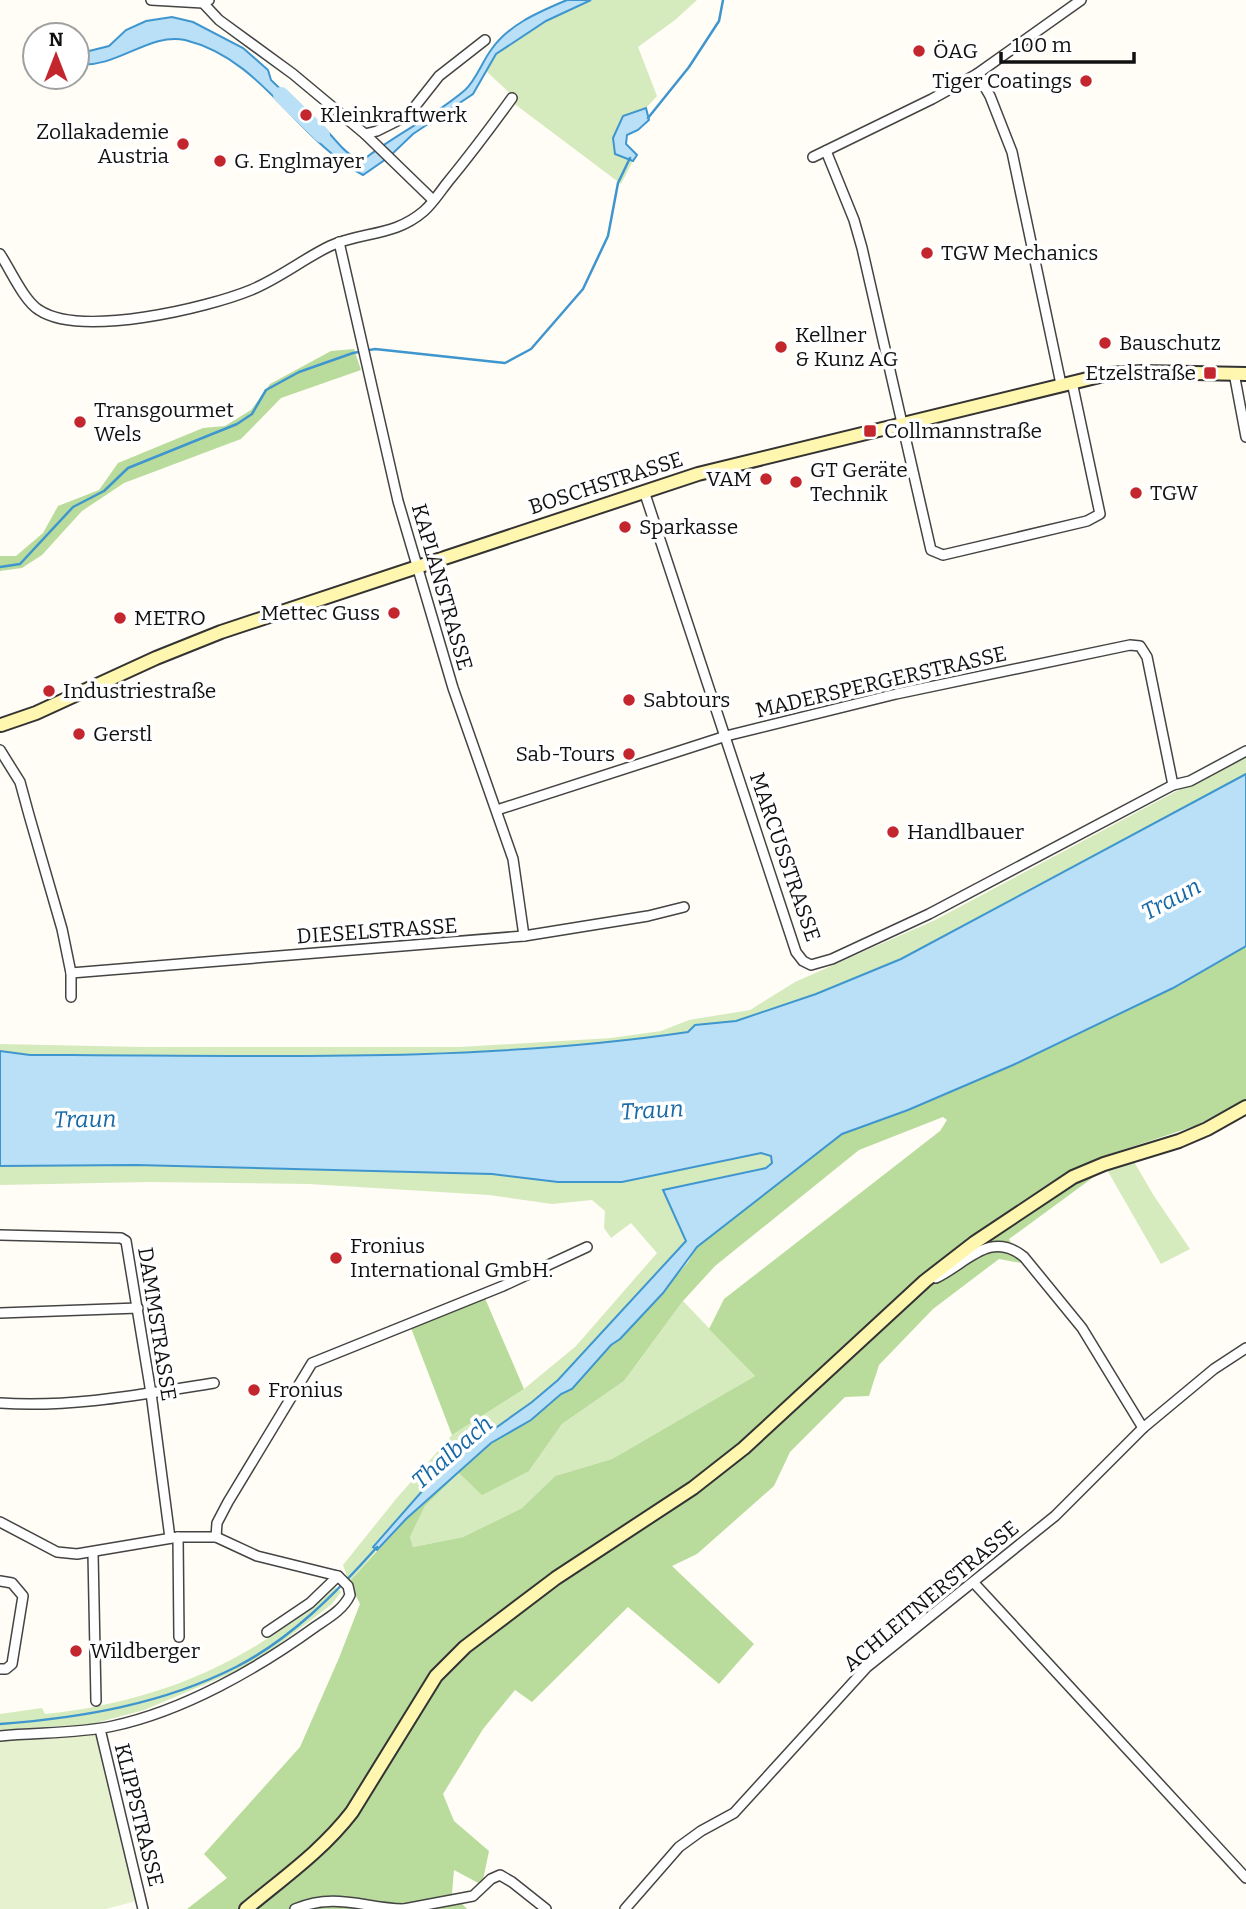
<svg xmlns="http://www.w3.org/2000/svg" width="1246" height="1909" font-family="Bitter,serif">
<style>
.green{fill:#d5ebbd}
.forest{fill:#b9dc9c;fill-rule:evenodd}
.pitch{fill:#e6f2cf}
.water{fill:#b9e0f7;stroke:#3f96cf;stroke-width:2}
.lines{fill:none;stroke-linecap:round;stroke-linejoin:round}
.stream{stroke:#3f96cf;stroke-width:2.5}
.river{stroke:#b9e0f7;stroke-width:16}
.street-casing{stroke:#444;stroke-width:12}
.secondary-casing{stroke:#333;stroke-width:16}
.street{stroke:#fff;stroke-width:9}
.secondary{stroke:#fff6b0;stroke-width:12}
.poi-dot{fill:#c4262e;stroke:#fff;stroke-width:2.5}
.labels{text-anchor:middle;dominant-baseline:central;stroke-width:7;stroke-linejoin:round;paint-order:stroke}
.poi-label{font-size:21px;fill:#111;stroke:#fff;text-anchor:start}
.street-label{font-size:21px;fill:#111;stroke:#fff}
.water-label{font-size:23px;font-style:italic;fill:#1768a6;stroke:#fff}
</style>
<rect width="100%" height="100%" fill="#fffdf5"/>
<g class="green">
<path d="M591,0H697L675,20L638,47L657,96L646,108L638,111L615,154L633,161L621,184L512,102V95L486,71C490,65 493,57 498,52C523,29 560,15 591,0Z"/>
<path d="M1246,754V774L901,959L816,994L736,1021L696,1024L689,1032C485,1061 277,1056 72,1055H30L0,1051V1044L142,1047H460L611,1038L661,1031L689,1020L750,1010L795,982L935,920Z"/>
<polygon points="761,1153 771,1156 772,1163 686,1241 558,1380 532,1402 459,1454 431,1481 378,1542 373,1547 377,1550 349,1582 343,1565 396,1499 452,1435 524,1389 576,1346 657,1253 631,1223 611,1238 604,1228 605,1211 592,1200 552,1204 489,1195 309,1184 148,1182 0,1185 0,1166 136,1165 492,1174 558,1182 621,1182"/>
<polygon points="1133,1160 1154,1196 1190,1249 1161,1264 1106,1168"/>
<polygon points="683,1301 755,1376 612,1459 555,1476 522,1508 463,1537 413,1547 410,1537 425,1506 459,1473 529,1471 562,1424 624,1381"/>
<path d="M335,1587L341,1592L332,1604L273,1649L239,1670L144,1710L92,1724L0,1730V1714L42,1708L45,1714C130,1705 210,1679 280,1630C300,1617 319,1604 335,1587Z"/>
</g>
<g class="forest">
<polygon points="354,349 361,370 281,398 241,439 124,483 82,511 42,555 22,568 0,571 0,556 16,556 43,533 58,506 99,490 118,463 203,428 225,426 251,410 270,384 331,351"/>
<path d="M1246,946V1099L1195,1126L1107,1155L1106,1168L1009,1239L1021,1263L999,1259L933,1309L879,1365L869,1396L845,1397L790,1452L774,1486L697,1554L672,1566L754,1644L719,1684L628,1607L532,1702L515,1690L483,1729L443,1794L454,1821L489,1851L482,1885L454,1870L452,1893L467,1909H187L227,1878L204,1854L300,1747L339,1658L360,1604L349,1582L406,1519L457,1472L491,1442L531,1420L561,1394L572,1389L611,1345L644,1314L688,1262L697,1247L842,1134L908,1110L1173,988ZM943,1117L947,1120L940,1131L724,1299L709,1329L755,1376L612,1459L555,1476L522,1508L463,1537L413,1547L410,1537L425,1506L459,1473L482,1495L529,1471L562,1424L624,1381L683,1301L715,1266L859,1150Z"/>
<polygon points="484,1296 524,1389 452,1435 411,1328"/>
</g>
<polygon class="pitch" points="96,1735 136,1901 106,1909 0,1909 0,1741"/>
<g class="water">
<path d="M567,0H591L546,21L496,54L473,94L413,134L389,157L363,175C296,139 263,59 185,40C149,32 117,69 77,64V54L109,46L126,30L146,21L172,17L193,22L243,48L268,70L271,80L297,105L295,108L309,122C329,123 338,151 355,157C359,158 363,157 367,157C398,133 435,116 465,90C476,80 482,62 491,50C509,24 539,12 567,0Z"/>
<polygon points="646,108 649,120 638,130 627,135 626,144 637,155 633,161 615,154 613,138 623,116"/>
<path d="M1246,774V946L1173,988L1013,1065L908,1110L842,1134L697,1247L663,1293L620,1339L611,1345L572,1389L561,1394L531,1420L491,1443L406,1519L377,1550L373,1547L431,1481L459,1454L532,1402L558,1380L686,1241L663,1190L766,1168L772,1163L771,1156L761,1153L622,1182H558L492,1174L136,1165L0,1166V1051L30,1055H72C277,1056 485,1062 688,1032L695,1025L736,1021L816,994L901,959Z"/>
</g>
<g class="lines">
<g class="stream">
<polyline points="648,118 689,67 719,21 723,0"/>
<polyline points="0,567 20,564 73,507 104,491 128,468 237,424 252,414 266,390 299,372 353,353 375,349 505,363 531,349 583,289 608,236 618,183 630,158"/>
<path d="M0,1724C81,1718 163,1704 236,1667C291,1639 336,1593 377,1547"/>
</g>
<polyline class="river" points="281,95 322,135"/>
<defs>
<g id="street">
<polyline points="151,0 203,3 209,0"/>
<polyline points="203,3 219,20 293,74 365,134 377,131 403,118 413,109 439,76 485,40"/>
<polyline points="977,74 990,96 1012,152 1061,384"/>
<polyline points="365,134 433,200"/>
<polyline points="826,151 854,220 862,248 931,550 943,555 1087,521 1100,514 1072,382"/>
<polyline points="813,157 932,99 977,74 1081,0"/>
<polyline points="339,242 398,501 453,688 513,859 524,936"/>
<path d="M0,254C10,269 24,301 39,310C81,338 207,308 251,290C280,278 303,259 330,246C363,231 394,237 424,211C433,203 440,192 447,183C470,155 491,127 512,98"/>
<polyline points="1234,373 1246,437"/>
<polyline points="644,491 796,952 803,961 811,965 832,959 929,914 1173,785 1190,781 1246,751"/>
<polyline points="0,750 20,782 29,815 62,929 71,973 71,997"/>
<polyline points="497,810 726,736 896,694 1130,645 1140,646 1147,657 1173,785"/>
<polyline points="71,973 524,936 648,916 684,907"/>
<polyline points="0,1235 121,1238 126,1241 151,1393 170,1538"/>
<path d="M936,1278C966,1264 990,1229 1024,1257L1082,1328L1143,1428"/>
<polyline points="0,1313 138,1308"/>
<path d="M0,1403C71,1408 144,1394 214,1383"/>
<path d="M0,1522L57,1552L77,1554L178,1537H216L257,1556L338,1576L348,1586L350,1595C343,1610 328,1618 315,1627C257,1669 183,1711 113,1726C76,1734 37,1732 0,1736"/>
<polyline points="178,1537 179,1637"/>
<polyline points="216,1537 217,1523 228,1502 312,1363 503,1286 587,1247"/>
<polyline points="93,1553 96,1701"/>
<polyline points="0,1581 12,1583 23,1596 12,1664 6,1669 0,1669"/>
<polyline points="974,1583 1246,1878"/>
<polyline points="267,1632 310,1603 338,1576"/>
<polyline points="100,1729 143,1909"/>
<path d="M295,1909C336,1892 363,1908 403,1909"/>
<polyline points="404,1909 473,1896 491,1879 500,1875 512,1882 546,1909"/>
<polyline points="625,1909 679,1847 701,1831 734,1813 867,1667 1055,1516 1143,1428 1214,1369 1246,1348"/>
</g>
<g id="secondary">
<polyline points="1,725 36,713 156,658 221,632 698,474 1108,374 1142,372 1246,374"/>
<path d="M246,1909C283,1878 322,1851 352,1812L436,1676L465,1647L556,1578L693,1488L744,1448L925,1281L974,1243L1073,1177L1104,1164L1179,1141L1207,1129L1246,1107"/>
</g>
</defs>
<use href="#street" class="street-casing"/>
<use href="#secondary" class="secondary-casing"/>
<use href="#street" class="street"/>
<use href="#secondary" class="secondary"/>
</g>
<g class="poi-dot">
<circle cx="919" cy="51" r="7"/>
<circle cx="1086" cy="81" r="7"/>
<circle cx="306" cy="115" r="7"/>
<circle cx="183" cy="144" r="7"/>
<circle cx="220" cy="161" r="7"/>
<circle cx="927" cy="253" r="7"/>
<circle cx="1105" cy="343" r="7"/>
<circle cx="781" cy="347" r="7"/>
<rect x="1203" y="366" width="14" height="14" rx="3.5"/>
<circle cx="80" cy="422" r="7"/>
<rect x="863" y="424" width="14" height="14" rx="3.5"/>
<circle cx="766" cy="479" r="7"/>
<circle cx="796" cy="482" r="7"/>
<circle cx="1136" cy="493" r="7"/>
<circle cx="625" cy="527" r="7"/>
<circle cx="394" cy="613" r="7"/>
<circle cx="120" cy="618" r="7"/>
<circle cx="49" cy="691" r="7"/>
<circle cx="629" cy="700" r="7"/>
<circle cx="79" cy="734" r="7"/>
<circle cx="629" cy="754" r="7"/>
<circle cx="893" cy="832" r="7"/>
<circle cx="336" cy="1258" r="7"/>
<circle cx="254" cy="1390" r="7"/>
<circle cx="76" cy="1651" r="7"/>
</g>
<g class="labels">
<g class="poi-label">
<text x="933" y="51">ÖAG</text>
<text x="1072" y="81" text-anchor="end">Tiger Coatings</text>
<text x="320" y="115">Kleinkraftwerk</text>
<text x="169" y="132" text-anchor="end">Zollakademie<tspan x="169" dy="24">Austria</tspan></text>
<text x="234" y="161">G. Englmayer</text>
<text x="941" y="253">TGW Mechanics</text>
<text x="795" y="335">Kellner<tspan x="795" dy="24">&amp; Kunz AG</tspan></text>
<text x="1119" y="343">Bauschutz</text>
<text x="1196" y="373" text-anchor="end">Etzelstraße</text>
<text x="94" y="410">Transgourmet<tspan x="94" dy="24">Wels</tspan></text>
<text x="884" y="431">Collmannstraße</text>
<text x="810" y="470">GT Geräte<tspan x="810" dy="24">Technik</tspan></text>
<text x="752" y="479" text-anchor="end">VAM</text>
<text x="1150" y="493">TGW</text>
<text x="639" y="527">Sparkasse</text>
<text x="380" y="613" text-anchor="end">Mettec Guss</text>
<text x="134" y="618">METRO</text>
<text x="63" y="691">Industriestraße</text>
<text x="643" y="700">Sabtours</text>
<text x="93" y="734">Gerstl</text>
<text x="615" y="754" text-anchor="end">Sab-Tours</text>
<text x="907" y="832">Handlbauer</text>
<text x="350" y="1246">Fronius<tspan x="350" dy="24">International GmbH.</tspan></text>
<text x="268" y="1390">Fronius</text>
<text x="90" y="1651">Wildberger</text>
</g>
<g class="street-label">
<text transform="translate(606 483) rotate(-18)">BOSCHSTRASSE</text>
<text transform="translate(442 587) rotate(74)">KAPLANSTRASSE</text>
<text transform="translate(881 682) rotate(-13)">MADERSPERGERSTRASSE</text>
<text transform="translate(785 857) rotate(71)">MARCUSSTRASSE</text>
<text transform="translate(377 931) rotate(-4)">DIESELSTRASSE</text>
<text transform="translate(157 1324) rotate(81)">DAMMSTRASSE</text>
<text transform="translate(931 1596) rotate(-40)">ACHLEITNERSTRASSE</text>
<text transform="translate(139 1815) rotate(76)">KLIPPSTRASSE</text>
</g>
<g class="water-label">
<text transform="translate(1171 899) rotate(-28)">Traun</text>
<text transform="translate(652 1110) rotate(-3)">Traun</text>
<text transform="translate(85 1119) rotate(-1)">Traun</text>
<text transform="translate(452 1452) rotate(-41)">Thalbach</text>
</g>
</g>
<g transform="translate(56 56)"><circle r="33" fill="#ffffff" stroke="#a0a0a0" stroke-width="2"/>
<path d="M0-5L12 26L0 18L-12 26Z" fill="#c4262e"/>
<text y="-10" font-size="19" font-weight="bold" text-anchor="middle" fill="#111111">N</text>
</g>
<path d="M1001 52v10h133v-10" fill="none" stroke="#111111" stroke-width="3.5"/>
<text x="1012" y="52" font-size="21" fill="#111111" stroke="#ffffff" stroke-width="5" paint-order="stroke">100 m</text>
</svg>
